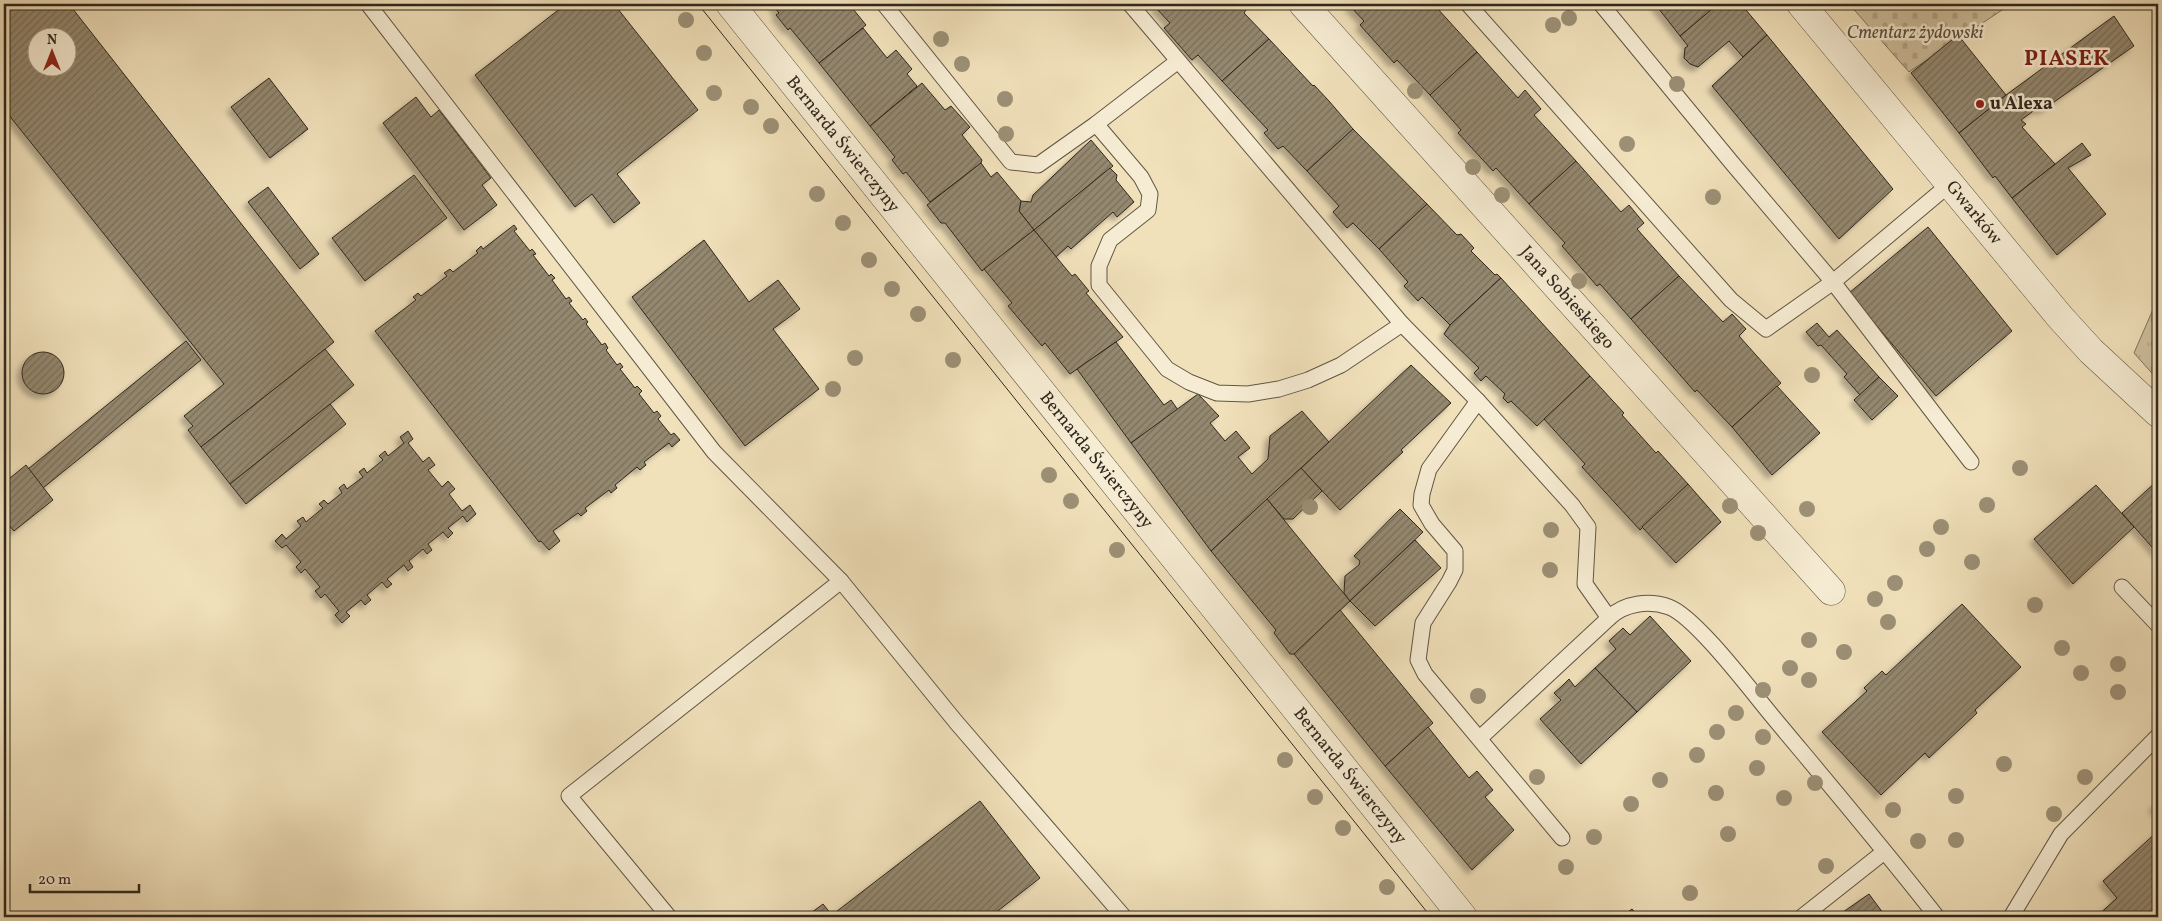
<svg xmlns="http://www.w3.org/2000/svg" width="2162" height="921" font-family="Vollkorn,serif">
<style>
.cemetery{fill:url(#cemetery-stones);stroke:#80745e}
.park{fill:url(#park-tufts);stroke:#80745e}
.building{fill:url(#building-hatch);stroke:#2f271d;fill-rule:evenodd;filter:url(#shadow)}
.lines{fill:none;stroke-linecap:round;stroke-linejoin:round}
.service-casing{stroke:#605644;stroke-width:17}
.minor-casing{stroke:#605644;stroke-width:29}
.tertiary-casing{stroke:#605644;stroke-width:29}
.service{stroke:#f6ecd3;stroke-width:15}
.minor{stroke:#f6ecd3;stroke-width:28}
.tertiary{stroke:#f6ecd3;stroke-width:28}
.tram{stroke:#2f271d;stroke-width:1}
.tree{fill:#9c9076}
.poi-dot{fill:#8f2418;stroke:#f6ecd3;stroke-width:2}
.labels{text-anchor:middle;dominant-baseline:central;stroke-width:5;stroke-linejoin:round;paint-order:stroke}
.park-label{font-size:18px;font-style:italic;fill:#574e3e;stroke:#f6ecd3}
.poi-label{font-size:18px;font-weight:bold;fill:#2f271d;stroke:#f6ecd3;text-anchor:start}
.street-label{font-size:18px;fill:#2f271d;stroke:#f6ecd3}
.district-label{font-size:22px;font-weight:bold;letter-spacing:1px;fill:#7a1f14;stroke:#f6ecd3}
</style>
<defs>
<pattern id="cemetery-stones" width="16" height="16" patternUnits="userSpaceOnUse" patternTransform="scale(1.25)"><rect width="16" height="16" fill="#d0c1a0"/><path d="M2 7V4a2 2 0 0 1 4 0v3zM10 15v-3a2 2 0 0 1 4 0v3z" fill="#b3a689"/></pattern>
<pattern id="park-tufts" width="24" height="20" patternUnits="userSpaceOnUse" patternTransform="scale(1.25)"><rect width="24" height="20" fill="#d0c1a0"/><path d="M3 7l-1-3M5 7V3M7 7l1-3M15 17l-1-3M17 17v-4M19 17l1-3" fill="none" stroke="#b3a689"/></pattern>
<pattern id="building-hatch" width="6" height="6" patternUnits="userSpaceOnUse" patternTransform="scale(1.25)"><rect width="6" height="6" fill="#94886f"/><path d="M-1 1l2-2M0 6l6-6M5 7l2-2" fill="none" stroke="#796f5b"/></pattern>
<filter id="shadow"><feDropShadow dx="-4.5" dy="4.5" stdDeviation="2.5" flood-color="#0004"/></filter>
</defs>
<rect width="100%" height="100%" fill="#f1e1bb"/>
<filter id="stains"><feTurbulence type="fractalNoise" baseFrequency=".004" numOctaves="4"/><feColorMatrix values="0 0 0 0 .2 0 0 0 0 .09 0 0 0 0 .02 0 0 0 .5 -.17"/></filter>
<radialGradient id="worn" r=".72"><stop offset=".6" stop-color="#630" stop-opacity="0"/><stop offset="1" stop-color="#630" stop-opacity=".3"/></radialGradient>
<polygon class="cemetery" points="1849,4 2011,4 1909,72"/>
<polygon class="park" points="2158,298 2158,380 2134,353"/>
<g class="building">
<path d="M4,4H69L334,342L201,447L188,430L193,426L184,416L224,384L4,109ZM38,38H68V68H38Z"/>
<polygon points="566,4 614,4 698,110 617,174 640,203 614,223 592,194 575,207 475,75"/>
<polygon points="772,4 849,4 866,25 819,63 790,28 788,30 776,15 779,13"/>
<polygon points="1159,4 1240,4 1246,10 1244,13 1269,39 1222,81 1198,55 1192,60 1164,28 1170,23 1155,7"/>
<polygon points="1348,4 1442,4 1437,8 1477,52 1430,95 1397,60 1394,63 1360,25 1364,21"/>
<polygon points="1655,4 1718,4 1680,36"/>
<polygon points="1718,4 1741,4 1767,35 1743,57 1729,41 1698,67 1690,64 1684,58 1685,48 1688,46 1680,36"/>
<polygon points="2114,16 2134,46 2044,109 2036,109 2021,120 2026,124 2022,127 2055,164 2012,198 1995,176 1993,178 1959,133 2006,95"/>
<polygon points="863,28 887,58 896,50 912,69 907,74 917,86 870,126 819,63"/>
<polygon points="1767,35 1893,189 1839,239 1712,86"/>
<polygon points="1958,35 2006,95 1959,133 1911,73"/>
<polygon points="1269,39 1313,86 1314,85 1329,101 1353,129 1307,171 1283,146 1278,149 1264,133 1268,130 1222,81"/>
<polygon points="1477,52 1518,98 1525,90 1541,109 1534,115 1576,161 1529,204 1496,168 1493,171 1458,133 1461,130 1430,95"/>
<polygon points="269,78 308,129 270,158 231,107"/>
<polygon points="922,83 945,110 951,106 970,127 962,135 982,160 981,163 930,202 906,172 903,174 892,160 895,157 870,126"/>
<polygon points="416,97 431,117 439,110 491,178 482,185 497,205 464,230 383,123"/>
<polygon points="1353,129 1427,204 1379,249 1353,223 1347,228 1333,212 1339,206 1307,171"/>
<polygon points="1091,140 1113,166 1034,230 1019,211 1021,201 1031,202 1033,195"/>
<polygon points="2082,143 2091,155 2068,168 2106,214 2057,255 2012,198"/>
<polygon points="1576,161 1621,212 1629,205 1644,223 1637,229 1679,276 1631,319 1600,284 1597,286 1562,246 1565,243 1529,204"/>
<polygon points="981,163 991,177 997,172 1021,201 1019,211 1034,230 982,271 945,223 941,223 927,205"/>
<polygon points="1110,168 1117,175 1116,180 1134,202 1117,217 1113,212 1071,249 1068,246 1056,257 1034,230"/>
<polygon points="414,175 447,218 365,281 332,238"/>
<polygon points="268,187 319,254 300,269 248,202"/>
<polygon points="1427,204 1457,235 1461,234 1474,248 1471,251 1495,275 1497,274 1501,278 1450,325 1422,297 1418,301 1404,286 1408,282 1379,249"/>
<polygon points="514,225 517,229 514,231 530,251 532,249 536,254 533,255 549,276 551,274 555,278 552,280 566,299 569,297 572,301 569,303 583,320 585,318 588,322 586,324 602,345 605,343 608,348 606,350 617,365 620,363 623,367 620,369 635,388 637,386 642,391 639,394 654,413 657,411 661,416 658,419 671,435 674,433 680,440 672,447 669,443 644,462 646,465 640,470 637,467 615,485 617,488 611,493 609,490 585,508 587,511 581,516 578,513 553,531 560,541 549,550 541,541 539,542 375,331 416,300 413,297 418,293 421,296 447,276 444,273 450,269 453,272 478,253 476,251 481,246 483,249"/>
<polygon points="1928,227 2012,331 1936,396 1849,293"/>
<polygon points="1034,230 1072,276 1075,274 1089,291 1086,293 1123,337 1070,374 1045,343 1042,346 1008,306 1012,303 984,269"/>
<polygon points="704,240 749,302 778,280 800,309 773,329 819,389 745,446 632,297"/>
<polygon points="1679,276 1723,322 1732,314 1746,329 1739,336 1781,383 1732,427 1697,390 1695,392 1631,319"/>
<polygon points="1501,278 1590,376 1537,426 1511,401 1508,403 1503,398 1505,394 1486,376 1481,381 1474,373 1479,368 1444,334 1450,325"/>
<polygon points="1817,323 1829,337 1837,330 1879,377 1860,395 1844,377 1847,374 1821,345 1818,346 1806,332"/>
<polygon points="186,341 201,360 43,488 28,469"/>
<polygon points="1116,342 1164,405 1171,400 1178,410 1131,443 1077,369"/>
<polygon points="325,349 354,385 230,484 201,447"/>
<circle cx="43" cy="373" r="21"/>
<polygon points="1411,365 1451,403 1401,450 1403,452 1340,510 1301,468"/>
<polygon points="1590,376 1624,413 1622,415 1656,453 1658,451 1688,484 1640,530 1582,467 1585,464 1544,419"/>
<polygon points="1879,377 1898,396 1872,420 1854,400"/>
<polygon points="1777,386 1820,433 1772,475 1732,427"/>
<polygon points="1198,394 1219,416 1210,423 1225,441 1236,431 1250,448 1238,457 1252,474 1268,459 1270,436 1302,411 1329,442 1211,551 1131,443"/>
<polygon points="330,404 346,424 246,504 230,484"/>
<polygon points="408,431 413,439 408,443 423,462 429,457 435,465 428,470 442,487 448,481 455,489 449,494 462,511 470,505 476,514 467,522 463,516 448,528 453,533 448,538 443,532 428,544 432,550 427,554 423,549 409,561 413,567 408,571 404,565 387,579 392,584 387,588 382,582 367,595 371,600 365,605 361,600 346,612 350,616 342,623 335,615 339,611 325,594 321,598 315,591 320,587 305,569 301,573 296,567 301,562 286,545 282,548 275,541 282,534 286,539 301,526 297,521 303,517 306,522 323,508 319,504 324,500 328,504 342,493 339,488 344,484 347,489 363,477 359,472 364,468 367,473 383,460 379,456 385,451 388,456 404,443 400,437"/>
<polygon points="26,465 53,500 14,531 4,519 4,483"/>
<polygon points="1301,468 1322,491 1293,519 1284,519 1267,499"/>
<polygon points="2158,480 2158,554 2122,513"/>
<polygon points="1688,484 1721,522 1676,563 1642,527"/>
<polygon points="2096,485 2134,527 2073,584 2034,539"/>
<polygon points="1267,499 1350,601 1294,654 1290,654 1274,633 1276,630 1211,551"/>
<polygon points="1400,509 1423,532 1350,601 1344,593 1345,576 1359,565 1360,561 1354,556"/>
<polygon points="1415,540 1441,568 1375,626 1350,601"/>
<polygon points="1962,604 2021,667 1975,710 1977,713 1929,758 1925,753 1881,795 1822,732 1867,691 1864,688 1882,671 1886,675"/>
<polygon points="1340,610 1433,723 1385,766 1294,654"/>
<polygon points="1650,616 1691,661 1637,712 1595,668 1616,649 1609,641 1623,628 1630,635"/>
<polygon points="1595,668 1637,712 1581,764 1540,719 1561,700 1554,693 1562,686 1569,679 1575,687"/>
<polygon points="1428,727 1469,778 1477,771 1493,790 1485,797 1514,830 1472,870 1385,766"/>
<polygon points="980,801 1040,878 990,917 814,917 811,913 823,904 832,915"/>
<polygon points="2158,802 2158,813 2153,806"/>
<polygon points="2158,831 2158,911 2151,917 2096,917 2117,898 2103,881"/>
<polygon points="1869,894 1886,917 1836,917 1846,910"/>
<polygon points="1632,909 1639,917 1618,917 1622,914 1624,915"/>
</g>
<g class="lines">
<defs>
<g id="service">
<polyline points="368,4 714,452 841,581"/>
<polyline points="884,4 1011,162 1038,165 1096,124 1141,177 1150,194 1148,210 1110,240 1099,266 1099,285 1167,369 1189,382 1217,393 1248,394 1279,389 1308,380 1341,365 1402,324"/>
<polyline points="1130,4 1402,324 1478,401 1572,505 1588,527 1585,584 1609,618 1480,738"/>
<polyline points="1468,4 1731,300 1766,329 1833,282 1971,462"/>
<polyline points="1601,4 1732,163 1833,282 1951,183"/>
<polyline points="1096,124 1178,61"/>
<polyline points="1478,401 1429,469 1422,494 1421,505 1432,524 1455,551 1455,570 1449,582 1423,623 1418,660 1425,674 1562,838"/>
<polyline points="2122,587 2158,625"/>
<path d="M1609,618C1624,603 1649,600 1669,607C1696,617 1752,692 1773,717C1828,783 1884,849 1937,917"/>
<polyline points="669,917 569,796 841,581 956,722 1124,917"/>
<polyline points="1802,917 1884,852"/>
<polyline points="2011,917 2061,834 2158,736"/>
</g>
<g id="minor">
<path id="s1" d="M1303,4L1831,591"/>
<path id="s2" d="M1801,4L2060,317L2091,351L2158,413"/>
</g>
<g id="tertiary">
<path id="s3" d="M730,4L1463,917"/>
</g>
</defs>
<use href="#service" class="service-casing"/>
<use href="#minor" class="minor-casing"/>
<use href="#tertiary" class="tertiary-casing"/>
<use href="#service" class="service"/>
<use href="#minor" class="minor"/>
<use href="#tertiary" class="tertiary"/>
<polyline class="tram" points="698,4 1431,917"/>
</g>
<g class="tree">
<circle cx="1569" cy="18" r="8"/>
<circle cx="686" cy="20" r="8"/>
<circle cx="1553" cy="25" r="8"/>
<circle cx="941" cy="39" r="8"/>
<circle cx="704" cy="53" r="8"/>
<circle cx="962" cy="64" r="8"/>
<circle cx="1677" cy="84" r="8"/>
<circle cx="1415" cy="91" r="8"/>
<circle cx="714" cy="93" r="8"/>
<circle cx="1005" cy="99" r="8"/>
<circle cx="751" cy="107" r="8"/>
<circle cx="771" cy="126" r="8"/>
<circle cx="1006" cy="134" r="8"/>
<circle cx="1627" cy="144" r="8"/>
<circle cx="1473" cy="167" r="8"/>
<circle cx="817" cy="194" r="8"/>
<circle cx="1502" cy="195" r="8"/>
<circle cx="1713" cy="197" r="8"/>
<circle cx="843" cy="223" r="8"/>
<circle cx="869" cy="260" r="8"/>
<circle cx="1579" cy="281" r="8"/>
<circle cx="892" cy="289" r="8"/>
<circle cx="918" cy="314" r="8"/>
<circle cx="855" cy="358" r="8"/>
<circle cx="953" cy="360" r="8"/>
<circle cx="1812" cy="375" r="8"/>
<circle cx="833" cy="389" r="8"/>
<circle cx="2020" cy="468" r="8"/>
<circle cx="1049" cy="475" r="8"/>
<circle cx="1071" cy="501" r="8"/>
<circle cx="1987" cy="505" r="8"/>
<circle cx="1730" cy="506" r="8"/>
<circle cx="1310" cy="507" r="8"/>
<circle cx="1807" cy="509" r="8"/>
<circle cx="1941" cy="527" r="8"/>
<circle cx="1551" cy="530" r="8"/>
<circle cx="1758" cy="533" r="8"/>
<circle cx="1927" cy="549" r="8"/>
<circle cx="1117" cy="550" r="8"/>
<circle cx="1972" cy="562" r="8"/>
<circle cx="1550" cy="570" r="8"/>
<circle cx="1895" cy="583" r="8"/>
<circle cx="1875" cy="599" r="8"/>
<circle cx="2035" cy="605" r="8"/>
<circle cx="1888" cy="622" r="8"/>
<circle cx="1809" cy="640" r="8"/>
<circle cx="2062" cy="648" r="8"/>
<circle cx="1844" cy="652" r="8"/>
<circle cx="2118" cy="664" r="8"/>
<circle cx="1790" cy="668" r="8"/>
<circle cx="2081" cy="673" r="8"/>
<circle cx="1809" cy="680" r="8"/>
<circle cx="1763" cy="690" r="8"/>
<circle cx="2118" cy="692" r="8"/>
<circle cx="1478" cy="696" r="8"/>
<circle cx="1736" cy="713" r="8"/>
<circle cx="1717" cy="732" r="8"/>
<circle cx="1763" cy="737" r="8"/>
<circle cx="1697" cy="755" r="8"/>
<circle cx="1285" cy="760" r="8"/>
<circle cx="2004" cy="764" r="8"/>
<circle cx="1757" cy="768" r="8"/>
<circle cx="1537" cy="777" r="8"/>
<circle cx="2085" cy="777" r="8"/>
<circle cx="1660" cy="780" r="8"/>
<circle cx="1815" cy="783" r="8"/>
<circle cx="1716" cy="793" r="8"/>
<circle cx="1956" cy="796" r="8"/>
<circle cx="1315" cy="797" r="8"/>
<circle cx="1784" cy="798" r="8"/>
<circle cx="1631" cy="804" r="8"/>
<circle cx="1893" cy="810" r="8"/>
<circle cx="2054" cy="814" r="8"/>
<circle cx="1343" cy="828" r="8"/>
<circle cx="1728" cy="834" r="8"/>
<circle cx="1594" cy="837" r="8"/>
<circle cx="1956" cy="840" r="8"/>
<circle cx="1918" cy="841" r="8"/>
<circle cx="1826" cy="866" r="8"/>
<circle cx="1566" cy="867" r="8"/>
<circle cx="1387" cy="887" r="8"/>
<circle cx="1690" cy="893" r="8"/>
</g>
<circle class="poi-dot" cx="1980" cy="104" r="5"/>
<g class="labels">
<g class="park-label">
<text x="1915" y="33">Cmentarz żydowski</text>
</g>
<g class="poi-label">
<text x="1990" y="104">u Alexa</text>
</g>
<g class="street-label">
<text stroke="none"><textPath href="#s3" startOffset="180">Bernarda Świerczyny</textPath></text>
<text stroke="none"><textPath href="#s2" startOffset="271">Gwarków</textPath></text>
<text stroke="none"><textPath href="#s1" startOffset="395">Jana Sobieskiego</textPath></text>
<text stroke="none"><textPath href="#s3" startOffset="585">Bernarda Świerczyny</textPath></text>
<text stroke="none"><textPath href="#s3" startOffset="990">Bernarda Świerczyny</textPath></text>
</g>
<g class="district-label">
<text x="2067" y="59">PIASEK</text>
</g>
</g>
<rect width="2162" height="921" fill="none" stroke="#f1e1bb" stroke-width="20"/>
<rect x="5" y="5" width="2152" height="911" fill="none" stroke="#2f271d" stroke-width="2.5"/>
<rect x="10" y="10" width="2142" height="901" fill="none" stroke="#2f271d"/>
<g transform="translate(52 52)"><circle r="24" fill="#f6ecd3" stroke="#a69d8a"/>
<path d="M0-4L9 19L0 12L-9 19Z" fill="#8f2418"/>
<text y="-8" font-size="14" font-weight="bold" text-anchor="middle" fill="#2f271d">N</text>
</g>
<path d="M30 884v8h109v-8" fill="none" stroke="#2f271d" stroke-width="2.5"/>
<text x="38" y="884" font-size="15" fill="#2f271d" stroke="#f6ecd3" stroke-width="4" paint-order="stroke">20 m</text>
<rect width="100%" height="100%" filter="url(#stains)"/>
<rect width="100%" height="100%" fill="url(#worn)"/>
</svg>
